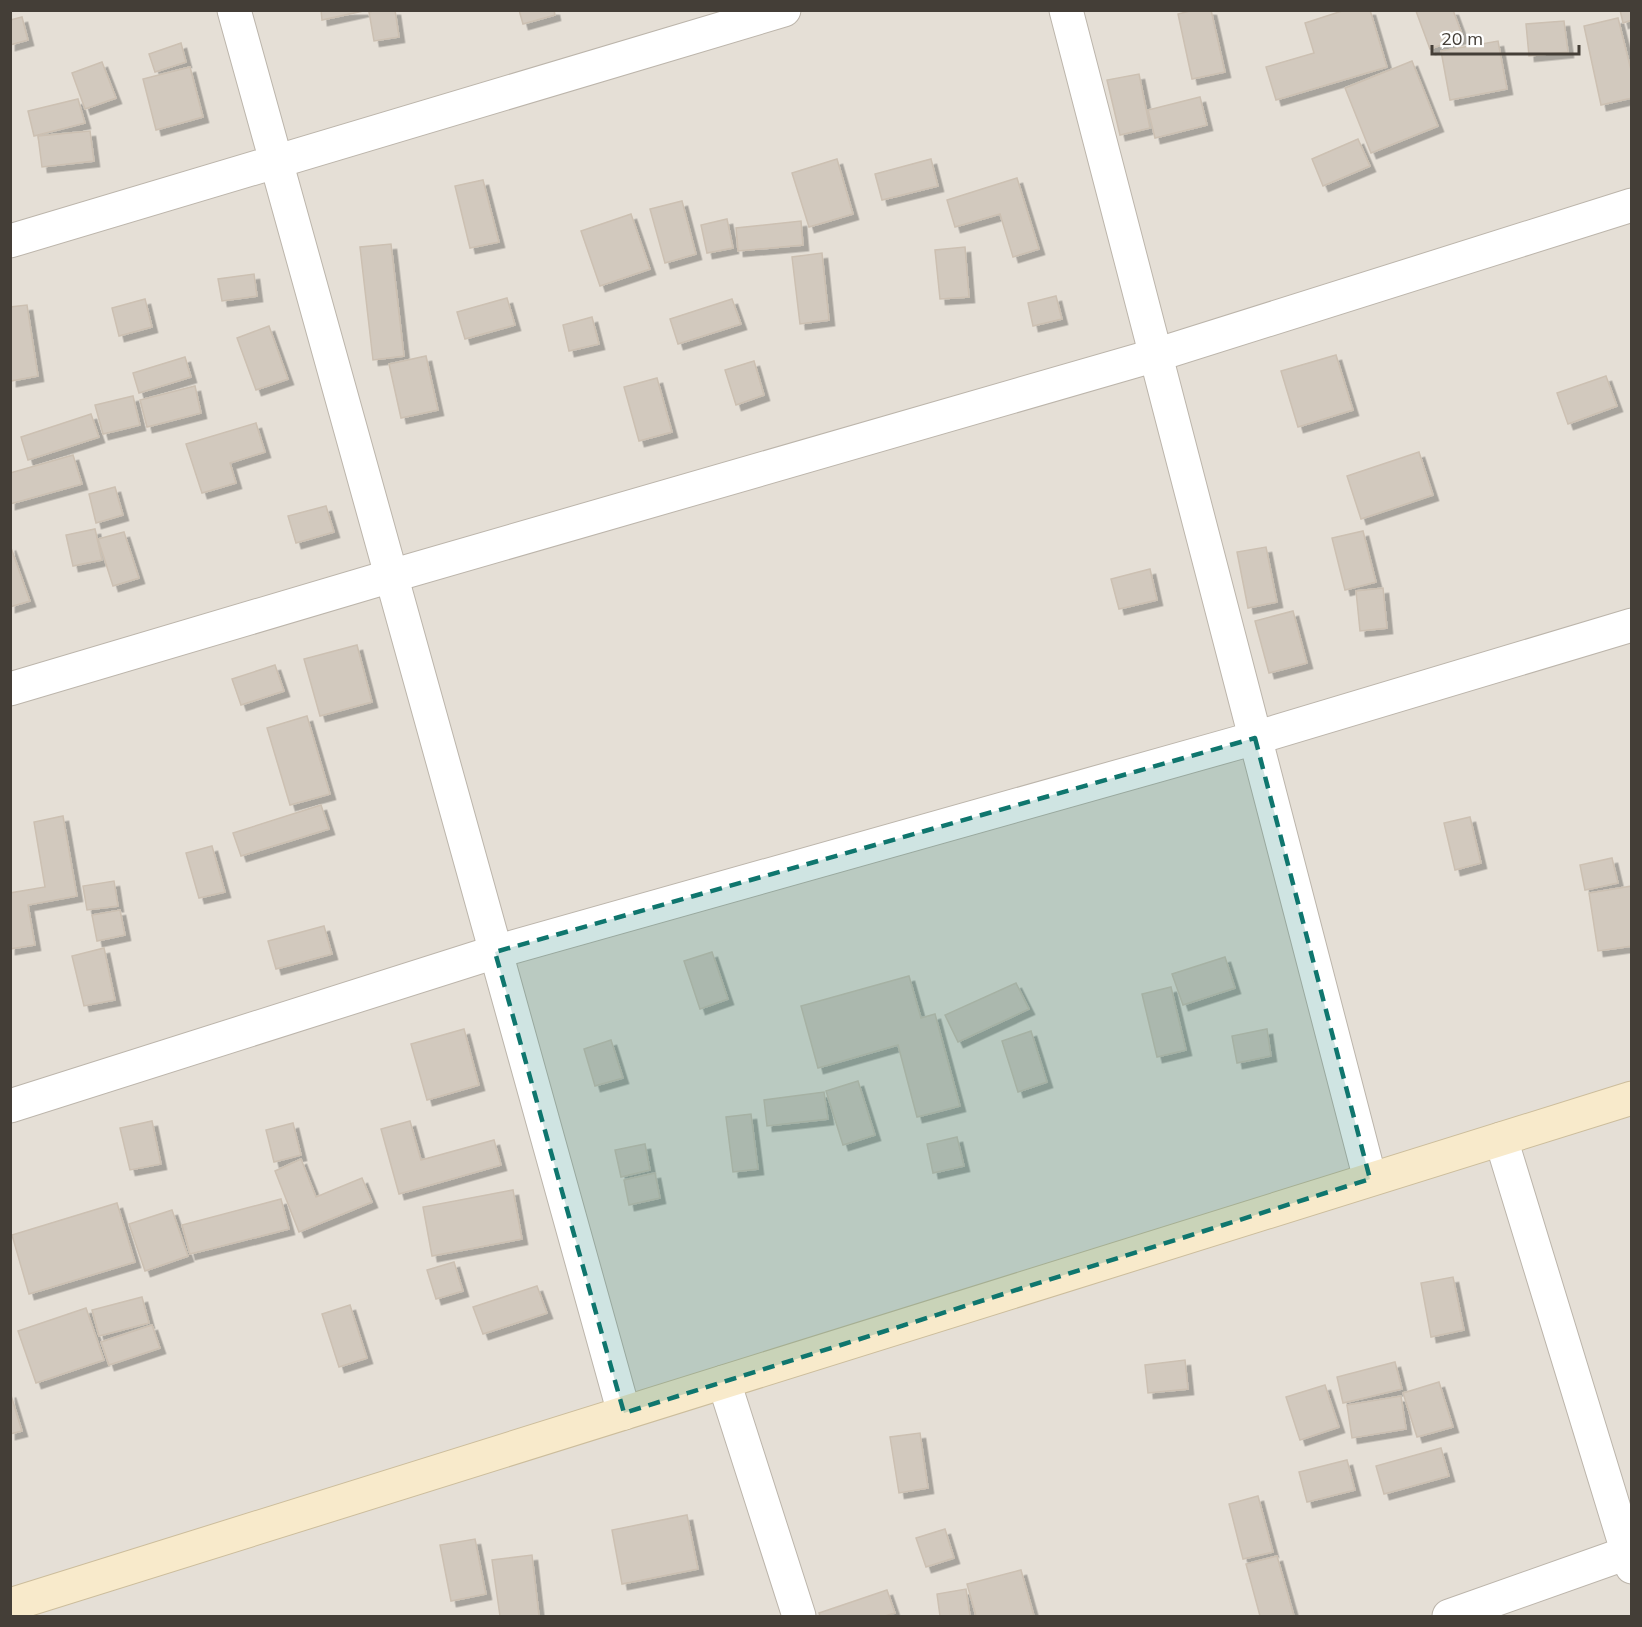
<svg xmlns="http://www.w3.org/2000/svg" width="1642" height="1627" font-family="Mulish,sans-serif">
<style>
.residential{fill:#e5dfd6}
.building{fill:#d2c9be;stroke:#ccc0b2;stroke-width:1.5;filter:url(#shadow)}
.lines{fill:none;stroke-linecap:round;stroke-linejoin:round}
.street-casing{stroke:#bcb5ab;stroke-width:35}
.secondary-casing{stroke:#ccbd9c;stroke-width:35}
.street{stroke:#fff;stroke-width:33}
.secondary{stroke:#f8eacb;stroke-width:33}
.marked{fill:#0f766e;fill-opacity:0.2;stroke:#0f766e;stroke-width:4.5;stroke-dasharray:12 8;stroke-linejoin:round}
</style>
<defs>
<filter id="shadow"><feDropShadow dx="5.5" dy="5.5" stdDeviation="0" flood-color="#0004"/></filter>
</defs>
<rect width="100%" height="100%" fill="#f2eee8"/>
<rect class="residential" x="11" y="11" width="1620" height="1605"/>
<g class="building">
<polygon points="321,10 368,10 322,20"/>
<polygon points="378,10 395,10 399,37 374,41 369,12"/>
<polygon points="519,10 554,10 555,15 523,24"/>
<polygon points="1194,10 1211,10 1225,72 1192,79 1178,14"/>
<polygon points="1345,10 1370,10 1387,67 1276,100 1266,67 1314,53 1305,23"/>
<polygon points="1453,10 1463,37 1430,49 1416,11"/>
<polygon points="1620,10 1632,10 1632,20 1623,23"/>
<polygon points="22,17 28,40 10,45 10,20"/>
<polygon points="1618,18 1632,74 1632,98 1601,105 1584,26"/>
<polygon points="1564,21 1568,52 1529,56 1526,24"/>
<polygon points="1498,41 1507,89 1450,100 1441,51"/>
<polygon points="181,43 186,62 155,72 149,54"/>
<polygon points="1412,61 1438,126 1371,153 1345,88"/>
<polygon points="102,62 116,98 85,109 72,73"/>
<polygon points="190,67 203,117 156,130 143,79"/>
<polygon points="1139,74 1150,128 1120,135 1107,80"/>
<polygon points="1200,97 1207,125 1155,138 1148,110"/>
<polygon points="78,99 85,123 34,136 28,111"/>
<polygon points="90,131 94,161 42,167 38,136"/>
<polygon points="1358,139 1370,166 1323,186 1312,159"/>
<polygon points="837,159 853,214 809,227 792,173"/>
<polygon points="931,159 938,186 882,200 875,174"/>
<polygon points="1017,178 1039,249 1013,257 1000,214 955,227 947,200"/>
<polygon points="483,180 499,242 470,248 455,186"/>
<polygon points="682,201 696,254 665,263 650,209"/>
<polygon points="631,214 650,269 600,286 581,231"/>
<polygon points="727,219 733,248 707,253 701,225"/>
<polygon points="801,221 803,245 738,251 736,228"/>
<polygon points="391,244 404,356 373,360 360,247"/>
<polygon points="965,247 969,297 940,299 935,250"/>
<polygon points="822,253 829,320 800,324 792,257"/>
<polygon points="254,274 257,296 222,301 218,279"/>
<polygon points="1056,296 1062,319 1033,326 1028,303"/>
<polygon points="507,298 515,325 465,339 457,312"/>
<polygon points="145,299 152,327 119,336 112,308"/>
<polygon points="732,299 741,324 678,344 670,319"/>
<polygon points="27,305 38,376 11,381 10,307"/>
<polygon points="592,317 599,344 569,351 563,325"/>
<polygon points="269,326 288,379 256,390 237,338"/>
<polygon points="1336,355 1353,410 1298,427 1281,371"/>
<polygon points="426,356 438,410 401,418 389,364"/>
<polygon points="185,357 191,377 139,393 133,373"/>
<polygon points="754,361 764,395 736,405 725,370"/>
<polygon points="1606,376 1617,406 1568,424 1557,393"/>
<polygon points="657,378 672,432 639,441 624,387"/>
<polygon points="195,386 201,413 147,427 140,400"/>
<polygon points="133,396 140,425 103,434 95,405"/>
<polygon points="91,414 99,437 28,460 21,437"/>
<polygon points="256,423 265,452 230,463 236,483 202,493 186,444"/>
<polygon points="1419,452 1433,495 1361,519 1347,476"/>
<polygon points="73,455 82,484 10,504 10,473"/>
<polygon points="115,487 123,515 96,523 89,494"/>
<polygon points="326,506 334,532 296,543 288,516"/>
<polygon points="95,529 102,560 73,566 66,535"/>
<polygon points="1363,531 1376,582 1345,590 1332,538"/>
<polygon points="124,532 139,578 113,586 98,539"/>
<polygon points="10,545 30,601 10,607"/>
<polygon points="1266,547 1277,602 1248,608 1237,552"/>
<polygon points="1150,569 1157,600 1119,609 1111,579"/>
<polygon points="1383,588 1387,628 1360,631 1356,591"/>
<polygon points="1293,611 1307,663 1269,673 1255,621"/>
<polygon points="357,645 372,702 320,716 304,659"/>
<polygon points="275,665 284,691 241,705 232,679"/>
<polygon points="307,716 330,794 290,805 267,728"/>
<polygon points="321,805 329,829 241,856 233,833"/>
<polygon points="63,816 77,896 28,905 35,945 10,949 10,893 45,887 34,822"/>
<polygon points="1470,817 1481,863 1455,870 1444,823"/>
<polygon points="212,846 225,892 199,898 186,853"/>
<polygon points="1612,858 1618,883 1585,890 1580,865"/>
<polygon points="114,881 118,906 87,910 83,886"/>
<polygon points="1632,886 1632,946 1598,951 1589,893"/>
<polygon points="120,910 125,935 97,941 92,915"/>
<polygon points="324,926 332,954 276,969 268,941"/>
<polygon points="104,948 115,1000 84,1006 72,956"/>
<polygon points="712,952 728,999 700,1009 684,961"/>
<polygon points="1225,957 1235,988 1183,1005 1172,974"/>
<polygon points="909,976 921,1018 935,1014 960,1106 917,1117 898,1045 818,1068 801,1006"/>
<polygon points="1016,983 1029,1009 958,1042 945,1015"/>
<polygon points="1171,987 1186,1050 1157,1057 1142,994"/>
<polygon points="464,1029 479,1085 427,1100 411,1044"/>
<polygon points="1267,1029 1271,1056 1237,1063 1232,1036"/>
<polygon points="1031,1031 1047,1082 1018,1092 1002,1041"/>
<polygon points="611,1040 623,1078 595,1086 584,1049"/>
<polygon points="858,1081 875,1135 843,1145 826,1091"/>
<polygon points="824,1092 828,1119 767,1126 764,1100"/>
<polygon points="751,1114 758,1169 733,1172 726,1117"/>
<polygon points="152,1121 161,1164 130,1170 120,1128"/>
<polygon points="410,1121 421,1160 494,1140 501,1165 399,1194 381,1129"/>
<polygon points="293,1123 301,1155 274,1162 266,1130"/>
<polygon points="957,1137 964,1166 933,1173 927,1144"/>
<polygon points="645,1144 650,1170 621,1177 615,1150"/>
<polygon points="301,1159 316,1197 362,1178 372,1202 299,1232 275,1171"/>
<polygon points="655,1173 660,1198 629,1205 624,1180"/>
<polygon points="513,1190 522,1239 432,1256 423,1207"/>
<polygon points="281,1199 289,1229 190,1254 182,1225"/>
<polygon points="117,1203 135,1262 29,1294 12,1235"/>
<polygon points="172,1210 188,1256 145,1271 129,1224"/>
<polygon points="454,1262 463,1291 436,1299 427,1270"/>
<polygon points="1453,1277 1464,1330 1431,1337 1421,1283"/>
<polygon points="537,1286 547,1313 483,1334 473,1307"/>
<polygon points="142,1297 149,1323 99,1336 92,1310"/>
<polygon points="350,1305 367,1358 339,1367 322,1314"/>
<polygon points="86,1308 104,1360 36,1383 18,1331"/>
<polygon points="152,1325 160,1348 109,1365 101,1342"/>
<polygon points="1185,1360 1188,1389 1148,1393 1145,1365"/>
<polygon points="1395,1362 1402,1389 1343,1403 1337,1377"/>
<polygon points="1439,1382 1453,1427 1417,1437 1403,1393"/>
<polygon points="1325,1385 1339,1427 1300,1440 1286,1397"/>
<polygon points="10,1392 22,1431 10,1434"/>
<polygon points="1401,1396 1406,1429 1352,1438 1347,1405"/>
<polygon points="920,1433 928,1488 899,1493 890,1437"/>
<polygon points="1441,1448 1449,1476 1384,1494 1376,1466"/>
<polygon points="1347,1460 1355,1490 1307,1502 1299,1472"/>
<polygon points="1258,1496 1273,1552 1243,1559 1229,1504"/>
<polygon points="687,1515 698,1569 622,1584 612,1530"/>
<polygon points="945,1529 954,1558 926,1567 916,1538"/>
<polygon points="475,1539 486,1594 451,1601 440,1545"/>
<polygon points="532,1555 539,1616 500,1616 492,1560"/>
<polygon points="1277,1556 1294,1616 1260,1616 1246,1564"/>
<polygon points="1021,1570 1034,1616 976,1616 967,1584"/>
<polygon points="966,1589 970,1616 940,1616 937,1594"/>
<polygon points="887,1590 895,1613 885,1616 820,1616 819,1613"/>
</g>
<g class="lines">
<defs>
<g id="street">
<polyline points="234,10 624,1413"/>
<polyline points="1066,10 1370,1179"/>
<polyline points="10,241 784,10"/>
<polyline points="10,689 391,576 1156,355 1632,205"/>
<polyline points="10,1106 495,952 1255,738 1632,625"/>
<polyline points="1501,1139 1632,1567"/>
<polyline points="724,1382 799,1616"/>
<polyline points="1449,1616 1627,1553"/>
</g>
<polyline id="secondary" points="10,1605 1632,1098"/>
</defs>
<use href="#street" class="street-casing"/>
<use href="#secondary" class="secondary-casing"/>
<use href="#street" class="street"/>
<use href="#secondary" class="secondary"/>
</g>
<path class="marked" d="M1255,738L1370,1179L624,1413L495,952Z"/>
<rect width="1642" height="1627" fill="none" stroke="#443e37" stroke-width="24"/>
<path d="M1432 45v9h147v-9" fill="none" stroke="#443e37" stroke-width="3"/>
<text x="1441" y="45" font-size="18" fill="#443e37" stroke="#ffffff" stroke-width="4.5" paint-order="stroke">20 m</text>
</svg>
